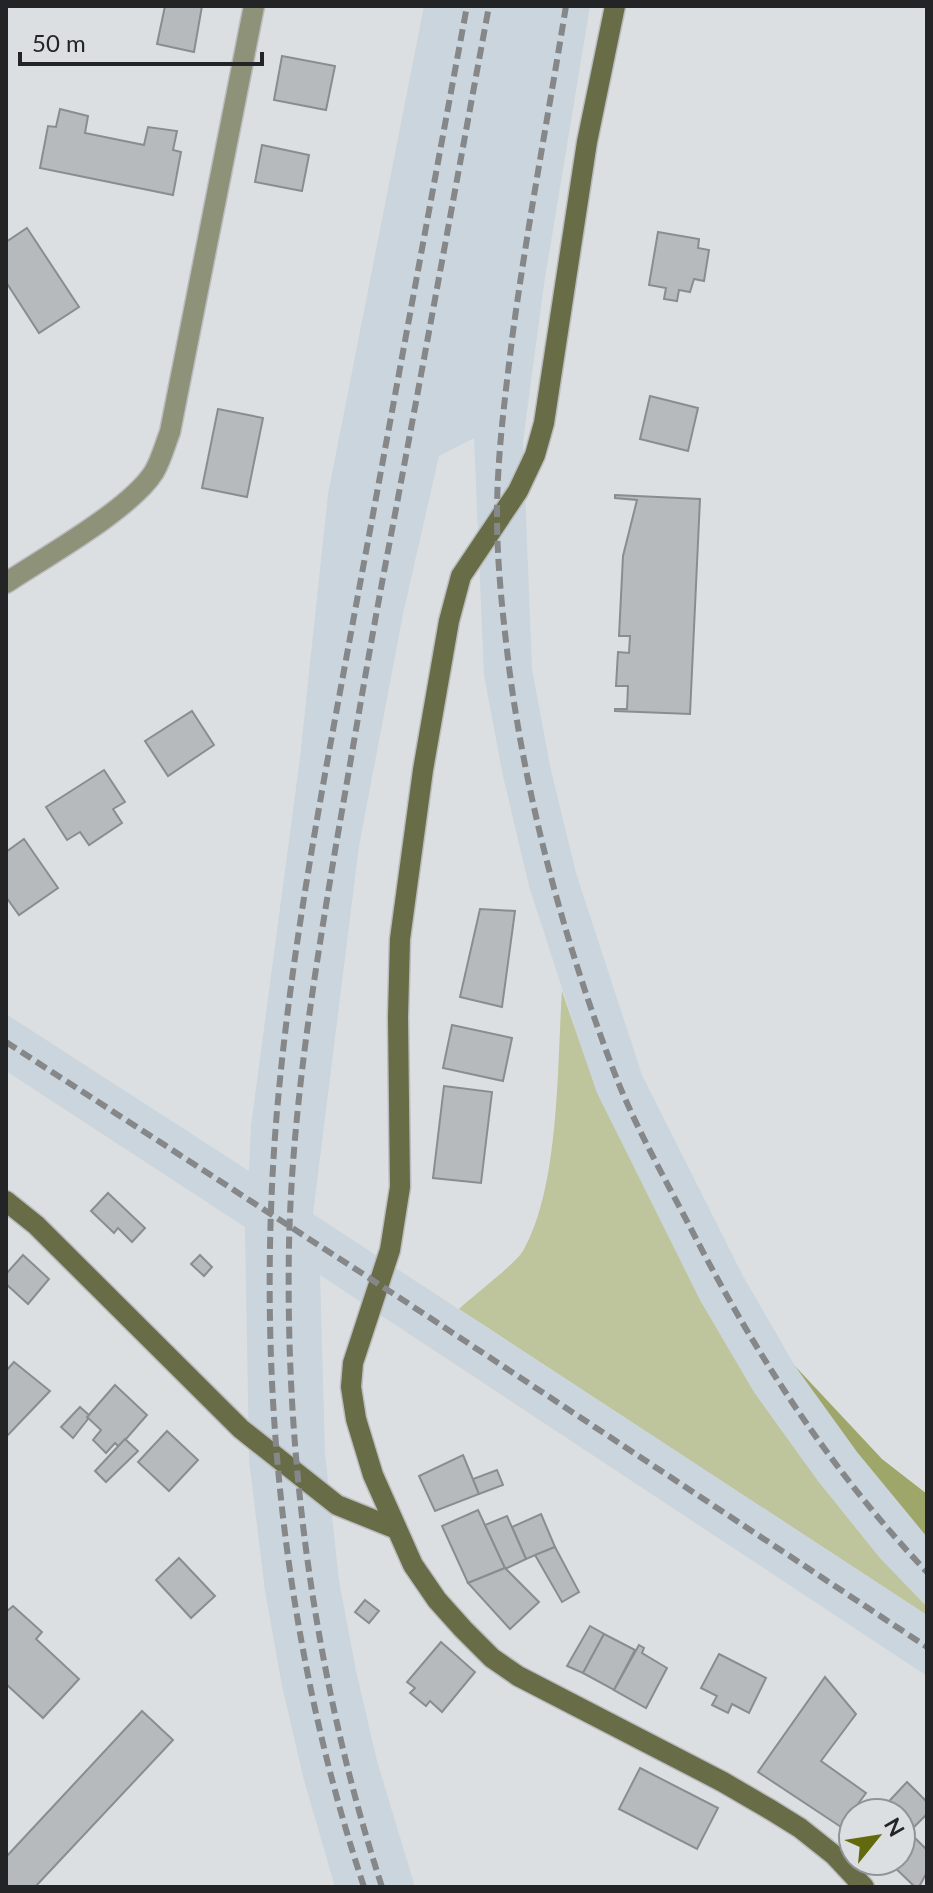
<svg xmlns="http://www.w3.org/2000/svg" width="933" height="1893" font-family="Lato,sans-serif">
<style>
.built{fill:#cbd5dd}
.green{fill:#bec49c}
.forest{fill:#9fa66a}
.building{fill:#b6babd;stroke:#8a8d90;stroke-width:2}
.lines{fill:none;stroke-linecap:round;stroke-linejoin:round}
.street-casing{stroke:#babdbf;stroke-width:23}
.secondary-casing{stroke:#babdbf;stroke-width:23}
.street{stroke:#8e9278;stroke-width:20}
.secondary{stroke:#686d47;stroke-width:20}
.rail{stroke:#858789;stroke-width:6;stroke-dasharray:12 6;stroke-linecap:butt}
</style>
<rect width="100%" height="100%" fill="#dbdfe1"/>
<polygon class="built" points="424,6 590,6 544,284 523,441 532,669 550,766 576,873 642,1075 743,1276 795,1366 857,1452 927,1537 927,1607 880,1558 818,1481 754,1392 700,1300 596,1093 529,886 503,776 484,675 474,438 439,456 403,614 359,846 313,1214 927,1615 927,1676 320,1275 325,1454 339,1581 356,1671 377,1761 415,1887 335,1887 304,1780 282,1686 265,1591 249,1460 245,1227 6,1071 6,1014 249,1171 251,1126 300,758 328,494"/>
<path class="green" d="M562,991L597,1093L700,1300L754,1392L818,1481L880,1558L927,1607V1615L459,1309C473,1296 515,1264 523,1251C560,1187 557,1065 562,991Z"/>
<polygon class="forest" points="795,1366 882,1459 927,1494 927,1537 857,1452"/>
<g class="building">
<polygon points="165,6 202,6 194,52 157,44"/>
<polygon points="282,56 335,66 326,110 274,100"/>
<polygon points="60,109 88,116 85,133 144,145 148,127 177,131 173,150 181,152 173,195 40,168 48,126 56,127"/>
<polygon points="262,145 309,155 302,191 255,182"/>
<polygon points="27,228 79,307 39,333 6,282 6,242"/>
<polygon points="658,232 699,239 698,248 709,250 704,281 694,279 690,292 679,290 677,301 664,299 666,288 649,285"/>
<polygon points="650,396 698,408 688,451 640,439"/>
<polygon points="218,409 263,418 247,497 202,488"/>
<polygon points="615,495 700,499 690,714 615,711 615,709 627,709 628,686 616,686 618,652 629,653 630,636 619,636 623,556 637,500 615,498"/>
<polygon points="192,711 214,745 168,776 145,741"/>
<polygon points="104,770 125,802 113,809 122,823 89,845 80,832 67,840 46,807"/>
<polygon points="24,839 58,888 19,915 6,897 6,852"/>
<polygon points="480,909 515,911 502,1007 460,997"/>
<polygon points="452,1025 512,1038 503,1081 443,1068"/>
<polygon points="444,1086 492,1092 481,1183 433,1178"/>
<polygon points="108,1193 145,1228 132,1242 118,1228 114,1233 91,1211"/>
<polygon points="23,1255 49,1279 28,1304 6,1284 6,1274"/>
<polygon points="200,1255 212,1267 204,1276 191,1264"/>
<polygon points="14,1362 50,1391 6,1437 6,1371"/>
<polygon points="115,1385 147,1415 119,1447 115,1443 106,1453 93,1440 101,1430 87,1417"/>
<polygon points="80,1407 89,1415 87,1417 88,1419 73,1438 61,1427"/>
<polygon points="167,1431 198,1460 169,1491 138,1462"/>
<polygon points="125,1439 138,1451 106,1482 95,1471"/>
<polygon points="463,1455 479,1494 435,1511 419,1476"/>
<polygon points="497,1470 503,1485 479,1494 473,1479"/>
<polygon points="478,1510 505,1568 468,1583 442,1526"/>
<polygon points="541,1514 555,1547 526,1559 512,1527"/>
<polygon points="507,1516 526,1559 507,1568 505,1568 485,1525"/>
<polygon points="555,1547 579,1592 562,1602 535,1555"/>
<polygon points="179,1558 215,1596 191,1618 156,1580"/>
<polygon points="505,1568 539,1602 510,1629 468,1583"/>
<polygon points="365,1600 379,1611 369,1623 355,1612"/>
<polygon points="13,1606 42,1632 36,1639 79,1679 43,1718 6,1684 6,1612"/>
<polygon points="590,1626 604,1634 583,1673 567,1666"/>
<polygon points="604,1634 635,1650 614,1690 583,1673"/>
<polygon points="441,1642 475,1672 442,1712 430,1701 426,1706 410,1693 415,1688 407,1682"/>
<polygon points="639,1645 644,1648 642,1653 667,1668 646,1708 614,1690"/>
<polygon points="719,1654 766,1678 749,1713 732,1704 728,1713 712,1705 717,1696 701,1688"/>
<polygon points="825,1677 856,1714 821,1761 866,1793 841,1827 758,1772"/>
<polygon points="142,1711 173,1740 35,1887 6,1887 6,1857"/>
<polygon points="640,1768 718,1808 697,1849 619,1809"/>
<polygon points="907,1782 927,1802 927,1814 909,1832 927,1850 927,1872 919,1887 915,1887 888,1861 901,1861 901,1813 878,1813"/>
</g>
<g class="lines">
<defs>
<path id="street" d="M6,583C45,557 131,509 154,472C161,460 165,445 170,432L254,6"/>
<g id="secondary">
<polyline points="615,6 587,142 544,423 535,455 518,491 461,576 449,621 423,770 400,939 398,1017 400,1187 390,1250 353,1363 351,1387 356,1419 373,1475 413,1565 437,1600 463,1629 492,1658 518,1676 723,1782 771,1810 800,1828 834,1855 864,1887"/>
<polyline points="6,1201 36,1225 241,1429 337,1505 394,1528"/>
</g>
</defs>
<use href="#street" class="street-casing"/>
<use href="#secondary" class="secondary-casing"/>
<use href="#street" class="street"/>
<use href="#secondary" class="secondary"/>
<g class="rail">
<path d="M566,6C548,117 527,228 512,339C505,398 497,456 497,515C497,566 503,617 509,667C527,806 567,951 618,1082C638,1131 665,1179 689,1225C754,1352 829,1469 927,1572"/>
<polyline points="6,1042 400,1298 927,1647"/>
<path d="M364,1887C282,1641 255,1369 277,1111C292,940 326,769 357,600C394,402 430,204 467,6"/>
<path d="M382,1887C315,1682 285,1461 289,1245C292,1110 314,977 336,845C352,754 367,663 384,572C420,383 454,195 489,6"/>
</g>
</g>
<rect width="933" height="1893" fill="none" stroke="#232425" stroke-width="16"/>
<g transform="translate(877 1837) rotate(60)"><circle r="38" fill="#dbdfe1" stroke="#919496" stroke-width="2"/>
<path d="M0-6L14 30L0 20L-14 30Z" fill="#636a0e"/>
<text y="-12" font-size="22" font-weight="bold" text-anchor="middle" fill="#232425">N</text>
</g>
<path d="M20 52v12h242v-12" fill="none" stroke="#232425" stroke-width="4"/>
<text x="32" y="52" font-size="24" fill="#232425" stroke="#dbdfe1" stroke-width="6" paint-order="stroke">50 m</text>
</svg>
